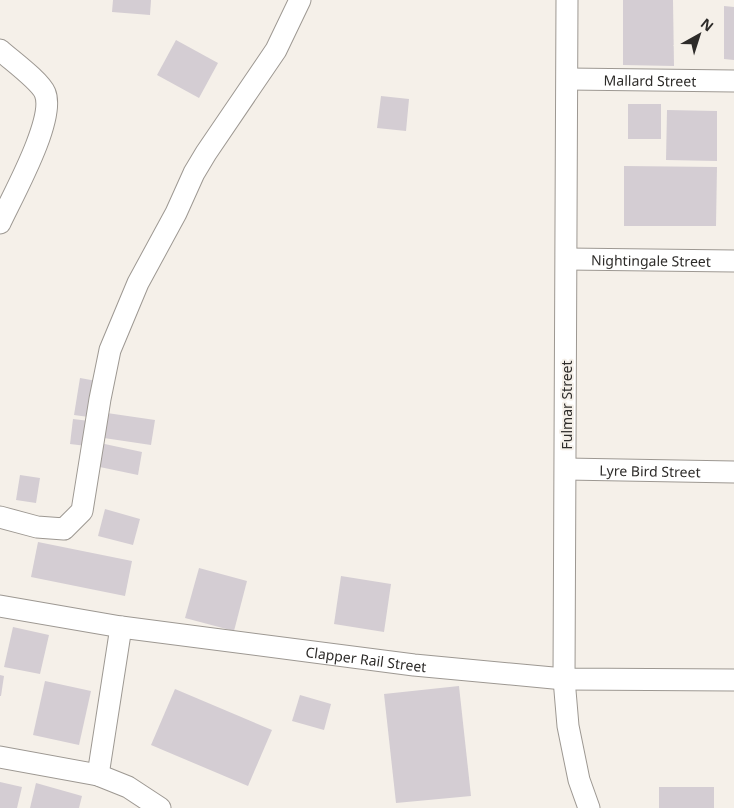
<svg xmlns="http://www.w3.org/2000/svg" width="734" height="808" font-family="'Noto Sans',sans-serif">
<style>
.building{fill:#d4cdd3}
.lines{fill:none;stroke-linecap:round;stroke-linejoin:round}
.street-casing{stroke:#9d9892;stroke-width:23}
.street{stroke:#fff;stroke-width:21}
.labels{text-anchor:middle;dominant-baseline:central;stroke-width:4;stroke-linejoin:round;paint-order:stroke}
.street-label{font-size:14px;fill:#2d2b29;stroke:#f5f0e9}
</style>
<rect width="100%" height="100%" fill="#f5f0e9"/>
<g class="building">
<polygon points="113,0 151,0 150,15 112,12"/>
<polygon points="623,0 673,0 674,66 623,65"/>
<polygon points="724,6 734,7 734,60 724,59"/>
<polygon points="176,40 218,63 199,98 157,75"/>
<polygon points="381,96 409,99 406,131 377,128"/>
<rect x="628" y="104" width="33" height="35"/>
<polygon points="667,110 717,111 717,161 666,160"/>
<polygon points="624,166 717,167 716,226 624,226"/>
<polygon points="80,378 102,382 96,418 74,415"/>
<polygon points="107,413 155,420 151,445 104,438"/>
<polygon points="73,419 98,422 95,447 70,444"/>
<polygon points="100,443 142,452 138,475 95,466"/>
<polygon points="20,475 40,478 36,503 16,500"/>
<polygon points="105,509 140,519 133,545 98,536"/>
<polygon points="38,542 132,561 125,596 31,577"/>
<polygon points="199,568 247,581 234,631 185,618"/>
<polygon points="341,576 391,584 384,632 334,624"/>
<polygon points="13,627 49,635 40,674 4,667"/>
<polygon points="0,675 4,676 1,696 0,696"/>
<polygon points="45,681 91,691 79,745 33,735"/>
<polygon points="459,686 471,796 396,803 384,694"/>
<polygon points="175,689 272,730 248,786 151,745"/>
<polygon points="300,695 331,704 324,730 292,721"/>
<polygon points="0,782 22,787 17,808 0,808"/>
<polygon points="36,783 82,796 79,808 30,808"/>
<rect x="659" y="787" width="55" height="21"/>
</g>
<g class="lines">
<defs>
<g id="street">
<polyline points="567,0 564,679 568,726 579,780 589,808"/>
<path d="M0,50C11,60 40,81 45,93C56,119 12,197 0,223"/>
<path id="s1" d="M568,79L734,81"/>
<path id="s2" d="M567,259L734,261"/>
<path id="s3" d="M566,469L734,472"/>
<polyline points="0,517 37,527 64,529 82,511 100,399 110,350 138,283 176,213 194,173 206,153 276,50 300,0"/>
<path id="s4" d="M0,606L121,627L414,665L564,679L734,680"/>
<polyline points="0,757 98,775 128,787 160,808"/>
<polyline points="98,775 121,627"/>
</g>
</defs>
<use href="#street" class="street-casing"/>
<use href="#street" class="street"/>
</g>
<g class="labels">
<g class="street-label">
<text stroke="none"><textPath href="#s1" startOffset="82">Mallard Street</textPath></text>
<text stroke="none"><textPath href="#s2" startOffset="84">Nightingale Street</textPath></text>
<text transform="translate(566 405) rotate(-90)">Fulmar Street</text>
<text stroke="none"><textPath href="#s3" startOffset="84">Lyre Bird Street</textPath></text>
<text stroke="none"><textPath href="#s4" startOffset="370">Clapper Rail Street</textPath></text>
</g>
</g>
<g transform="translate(699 35) rotate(39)" stroke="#f5f0e9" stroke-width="4" paint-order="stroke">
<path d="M0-4L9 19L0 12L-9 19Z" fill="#2d2b29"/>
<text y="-8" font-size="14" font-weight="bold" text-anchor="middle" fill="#2d2b29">N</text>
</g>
</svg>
